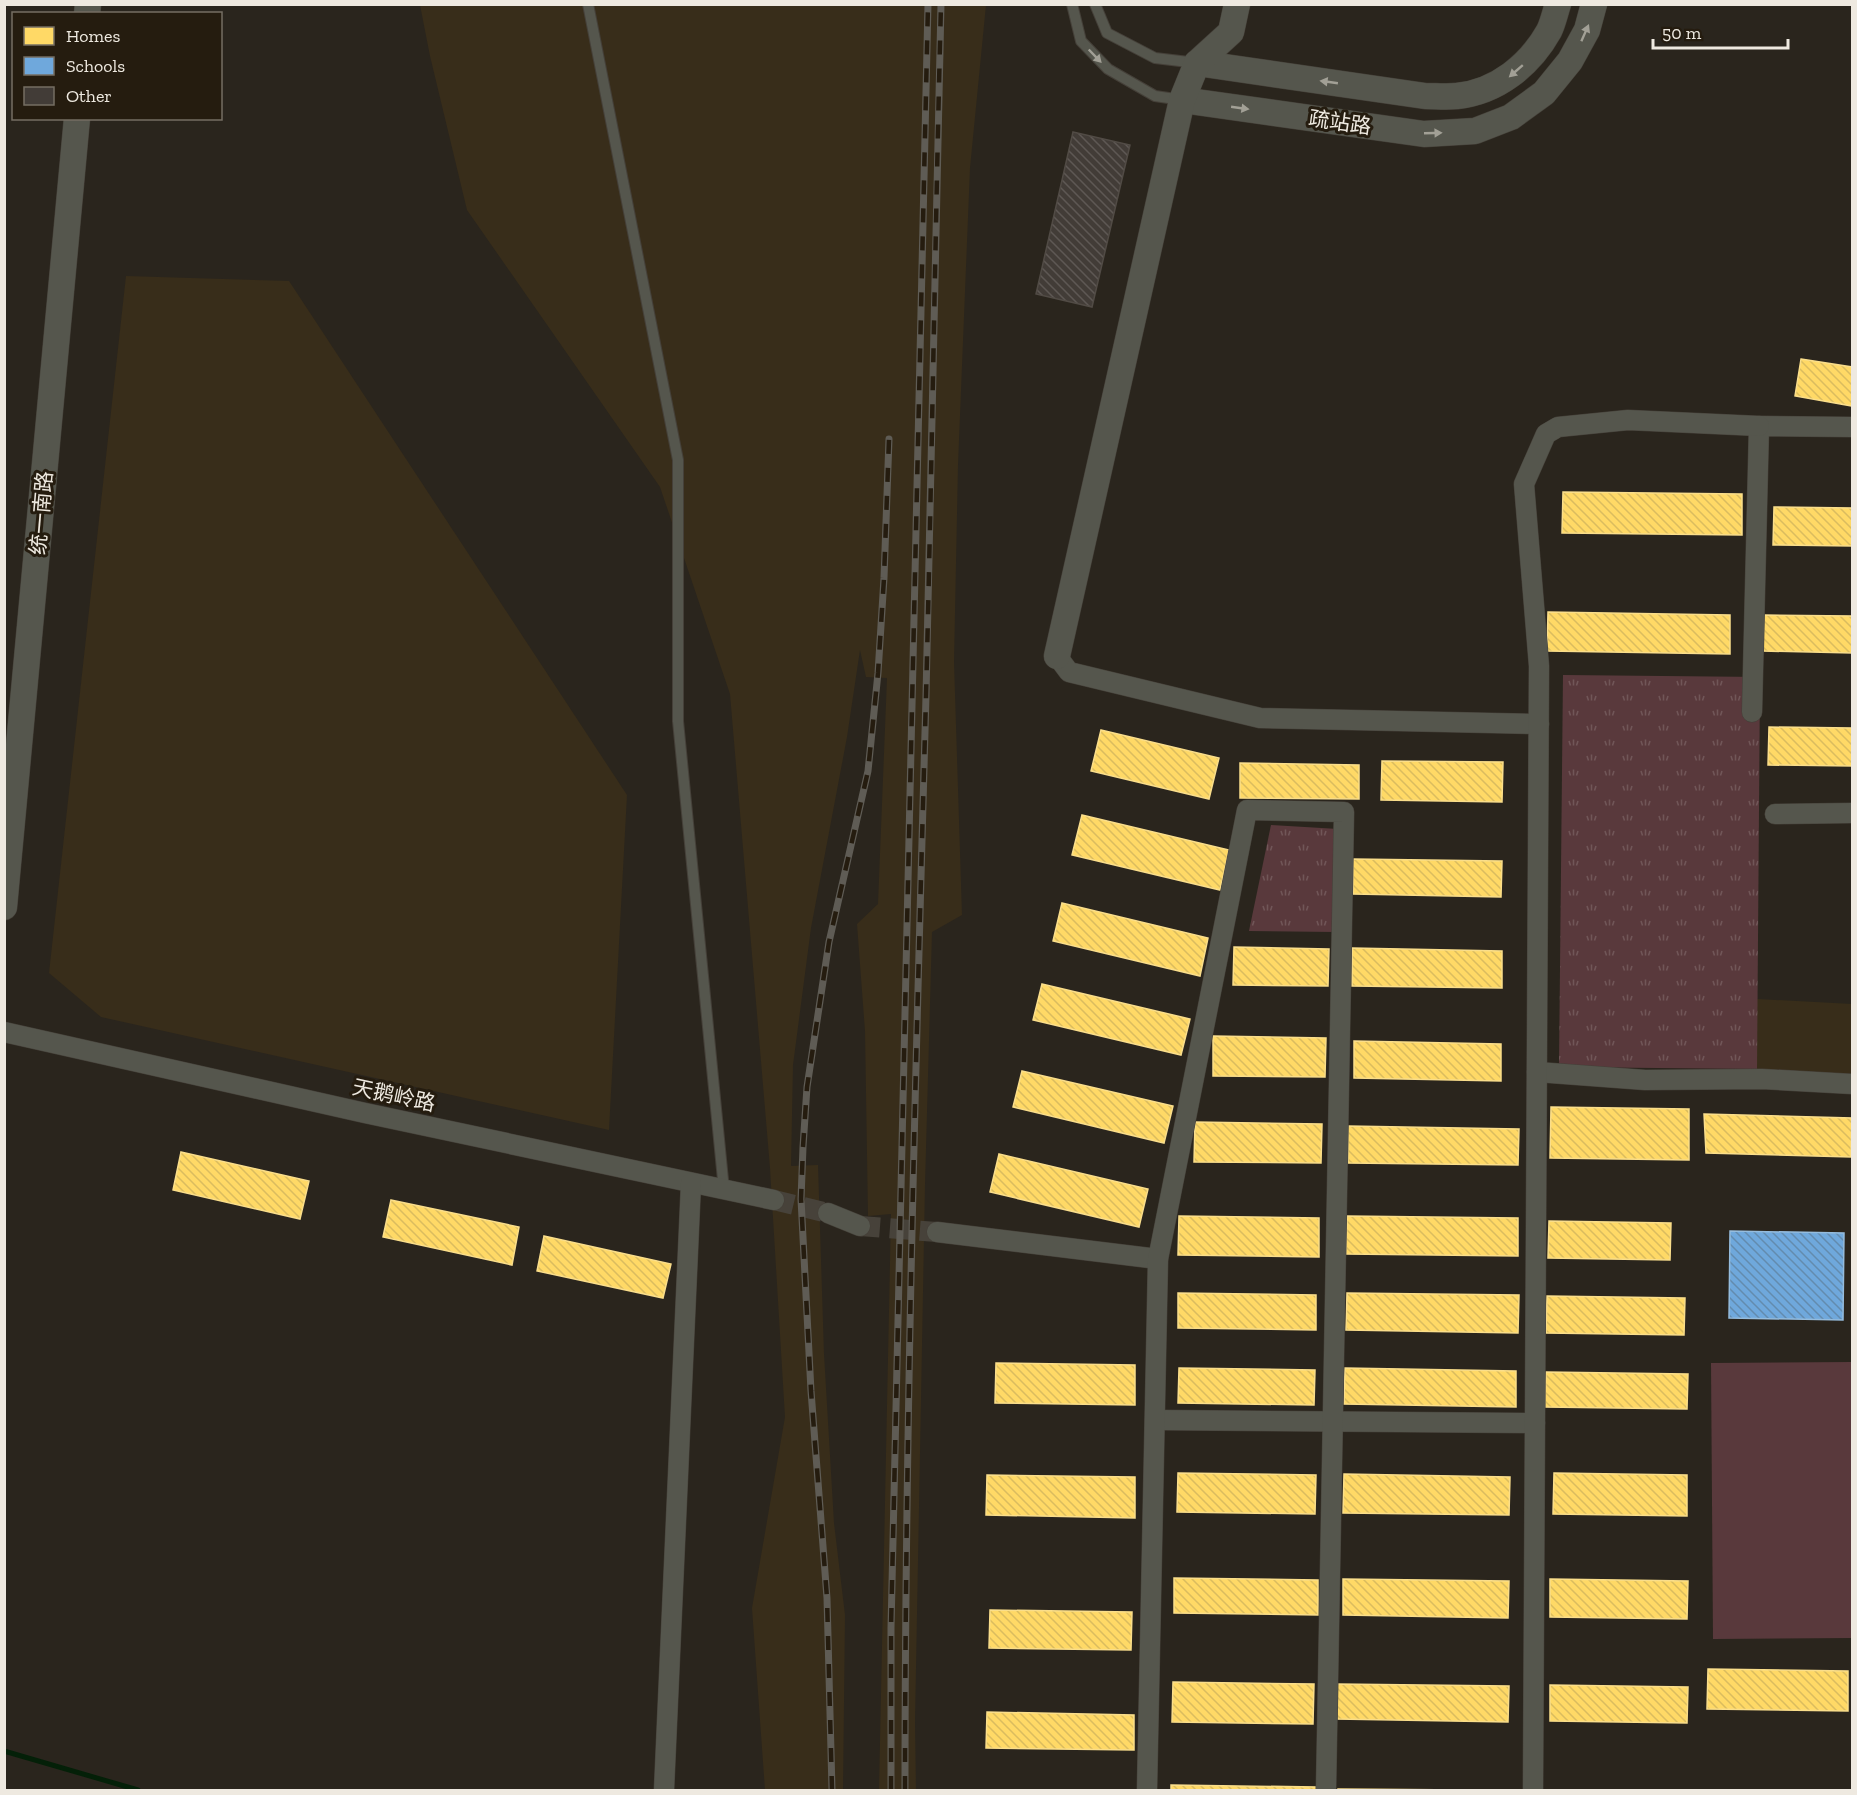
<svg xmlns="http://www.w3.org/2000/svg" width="1857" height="1795" font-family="'Zilla Slab','Noto Sans SC',serif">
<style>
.built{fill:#382d1a}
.grass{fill:#59393c}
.park{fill:url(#park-tufts)}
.homes{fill:url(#homes-back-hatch);stroke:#fade8b;stroke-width:1.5}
.schools{fill:url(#schools-back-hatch);stroke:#95bcdd;stroke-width:1.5}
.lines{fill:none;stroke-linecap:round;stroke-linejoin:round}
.stream{stroke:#042008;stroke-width:5}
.building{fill:url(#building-back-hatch);stroke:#514b45;stroke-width:1.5}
.minor-tunnel{stroke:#47423a;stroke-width:20;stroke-dasharray:20 10;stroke-linecap:butt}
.service-casing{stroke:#454039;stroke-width:12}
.minor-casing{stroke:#454039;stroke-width:21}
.tertiary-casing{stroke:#454039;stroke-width:27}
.service{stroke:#55564d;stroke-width:10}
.minor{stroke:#55564d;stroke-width:20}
.tertiary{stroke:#55564d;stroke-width:26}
.rail-casing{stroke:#5f5c55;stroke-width:7}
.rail{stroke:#251c0f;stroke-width:4.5;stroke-dasharray:14;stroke-linecap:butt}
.oneway{fill:#a2a096}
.labels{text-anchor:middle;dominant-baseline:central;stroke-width:6;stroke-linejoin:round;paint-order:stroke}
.street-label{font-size:21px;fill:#eee9e0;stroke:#251c0f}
</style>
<defs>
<pattern id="park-tufts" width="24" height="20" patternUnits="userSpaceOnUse" patternTransform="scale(1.5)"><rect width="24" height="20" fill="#59393c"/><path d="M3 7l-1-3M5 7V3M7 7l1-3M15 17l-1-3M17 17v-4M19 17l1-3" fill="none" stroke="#715658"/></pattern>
<pattern id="homes-back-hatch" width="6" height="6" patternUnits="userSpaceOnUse" patternTransform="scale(1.5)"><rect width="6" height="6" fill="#ffd966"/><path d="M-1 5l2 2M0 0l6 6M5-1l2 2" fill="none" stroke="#dabc5f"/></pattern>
<pattern id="schools-back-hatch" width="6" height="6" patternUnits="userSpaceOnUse" patternTransform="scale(1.5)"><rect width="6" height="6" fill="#6fa8dc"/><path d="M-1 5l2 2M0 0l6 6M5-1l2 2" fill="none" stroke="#638bae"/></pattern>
<pattern id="building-back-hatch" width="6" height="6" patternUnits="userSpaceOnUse" patternTransform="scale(1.5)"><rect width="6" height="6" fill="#423c37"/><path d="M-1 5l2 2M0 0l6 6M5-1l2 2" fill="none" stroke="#5e5854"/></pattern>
</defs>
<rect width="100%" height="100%" fill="#2a251d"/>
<g class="built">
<polygon points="420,5 986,5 970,168 958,465 954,662 962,915 932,932 925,1185 915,1722 916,1790 879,1790 891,1214 868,1216 865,1031 857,924 878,904 887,678 866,677 860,650 847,737 811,928 793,1065 791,1166 818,1165 824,1354 834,1523 845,1615 843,1790 765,1790 752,1608 785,1417 770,1168 730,694 660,487 467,210 430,56"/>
<polygon points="126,276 289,281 627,795 609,1130 101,1017 49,973"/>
<polygon points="1757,999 1852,1004 1852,1077 1757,1069"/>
</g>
<polygon class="grass" points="1852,1362 1852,1638 1713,1639 1711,1363"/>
<g class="park">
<polygon points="1563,675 1760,677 1757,1069 1559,1067"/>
<polygon points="1271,825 1338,829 1337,932 1249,931"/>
</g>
<g class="homes">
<polygon points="1801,359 1852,367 1852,406 1795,396"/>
<polygon points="1563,492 1742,494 1742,535 1562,533"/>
<polygon points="1774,507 1852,508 1852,546 1773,545"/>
<polygon points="1548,612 1730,615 1730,654 1547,651"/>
<polygon points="1764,615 1852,616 1852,653 1763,651"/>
<polygon points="1769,727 1852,728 1852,766 1768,765"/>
<polygon points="1101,730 1219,758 1209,799 1091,771"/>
<polygon points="1382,761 1503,762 1502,802 1381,800"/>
<polygon points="1240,763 1359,765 1359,799 1240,798"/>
<polygon points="1082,815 1229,850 1220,890 1072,855"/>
<polygon points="1353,859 1502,861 1501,897 1353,894"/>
<polygon points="1062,903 1208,938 1200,976 1053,941"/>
<polygon points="1234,947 1329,949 1328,986 1233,985"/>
<polygon points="1352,948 1502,951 1502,988 1352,986"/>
<polygon points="1042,984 1190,1019 1181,1055 1033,1020"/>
<polygon points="1213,1036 1326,1038 1325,1077 1213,1076"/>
<polygon points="1354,1041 1501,1044 1501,1081 1354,1078"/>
<polygon points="1022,1071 1173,1106 1164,1143 1013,1107"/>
<polygon points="1551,1107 1689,1109 1689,1160 1550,1158"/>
<polygon points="1704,1114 1852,1118 1851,1157 1706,1153"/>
<polygon points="1195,1122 1322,1124 1321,1163 1194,1162"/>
<polygon points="1348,1126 1519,1129 1518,1165 1348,1163"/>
<polygon points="181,1152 309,1181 300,1219 173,1190"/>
<polygon points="999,1154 1148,1189 1139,1227 990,1192"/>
<polygon points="391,1200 519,1227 512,1265 383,1237"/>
<polygon points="1179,1216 1319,1218 1319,1257 1178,1255"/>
<polygon points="1347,1216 1518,1218 1518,1256 1346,1254"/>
<polygon points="1549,1221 1671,1223 1670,1260 1548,1258"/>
<polygon points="544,1236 671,1264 663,1298 537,1271"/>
<polygon points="1178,1293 1316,1295 1316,1330 1178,1328"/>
<polygon points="1347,1293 1519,1295 1518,1333 1346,1330"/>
<polygon points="1547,1296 1685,1298 1684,1335 1546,1333"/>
<polygon points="996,1363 1135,1365 1135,1405 995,1403"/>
<polygon points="1179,1368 1315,1370 1314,1405 1178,1403"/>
<polygon points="1345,1368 1516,1371 1516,1407 1344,1404"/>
<polygon points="1546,1372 1688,1374 1687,1409 1545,1407"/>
<polygon points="1178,1473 1316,1475 1315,1514 1177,1512"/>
<polygon points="1554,1473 1687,1475 1687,1516 1553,1514"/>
<polygon points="1344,1474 1510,1477 1509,1515 1343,1513"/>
<polygon points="987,1475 1135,1477 1135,1518 986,1515"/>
<polygon points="1174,1578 1318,1580 1318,1615 1174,1613"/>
<polygon points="1343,1579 1509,1581 1508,1618 1343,1615"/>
<polygon points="1550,1579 1688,1581 1687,1619 1550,1617"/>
<polygon points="990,1610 1132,1612 1131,1650 989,1648"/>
<polygon points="1708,1669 1848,1671 1848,1711 1707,1709"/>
<polygon points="1173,1682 1314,1684 1313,1724 1172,1722"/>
<polygon points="1337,1684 1509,1686 1508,1722 1336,1719"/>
<polygon points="1550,1685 1688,1687 1687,1723 1550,1721"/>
<polygon points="987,1712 1134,1715 1134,1750 986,1748"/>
<polygon points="1171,1785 1317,1787 1317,1790 1171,1790"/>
<polygon points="1338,1789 1469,1790 1338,1790"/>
</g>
<polygon class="schools" points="1730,1231 1844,1233 1843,1320 1729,1318"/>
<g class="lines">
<polyline class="stream" points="4,1751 138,1790"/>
</g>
<polygon class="building" points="1073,132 1130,145 1092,307 1036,294"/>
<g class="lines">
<g class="minor-tunnel">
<polyline points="774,1200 828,1213"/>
<polyline points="860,1226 937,1232"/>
</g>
<defs>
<g id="service">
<polyline points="588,4 678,460 678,721 724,1190"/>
<polyline points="1072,4 1081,41 1108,69 1155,96 1182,100"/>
<polyline points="1095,4 1107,33 1155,58 1197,63"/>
</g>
<g id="minor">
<polyline points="1057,656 1069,672 1260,718 1539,724"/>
<polyline points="1752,712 1759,426 1852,427"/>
<polyline points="1775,814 1852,813"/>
<polyline points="4,1032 365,1113 774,1200"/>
<polyline points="1537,1072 1645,1080 1762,1079 1852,1084"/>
<polyline points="828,1213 860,1226"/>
<polyline points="937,1232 1158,1259"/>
<polyline points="1155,1420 1535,1423"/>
<polyline points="664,1790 691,1183"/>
<polyline points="1147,1790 1158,1259 1247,810 1344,812 1326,1790"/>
<polyline points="1533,1790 1539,666 1524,484 1546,434 1558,427 1628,420 1759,426"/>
</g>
<g id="tertiary">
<polyline points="87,14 88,4"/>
<path d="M1197,63L1425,96C1435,96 1447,97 1457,96C1497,92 1530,65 1549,31C1553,23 1555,13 1558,4"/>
<polyline points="1182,100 1424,134 1475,131 1511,117 1544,93 1570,61 1587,30 1594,4"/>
<polyline points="1057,656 1182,100 1197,63 1231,32 1237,4"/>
<polyline points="4,907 77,118"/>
</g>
</defs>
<use href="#service" class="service-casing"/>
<use href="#minor" class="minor-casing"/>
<use href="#tertiary" class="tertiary-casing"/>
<use href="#service" class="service"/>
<use href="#minor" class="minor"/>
<use href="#tertiary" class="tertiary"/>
<defs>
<g id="rail">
<polyline points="832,1790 827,1598 811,1391 801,1199 803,1147 807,1087 829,942 868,771 878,673 884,578 889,439"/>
<polyline points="891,1790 891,1628 928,4"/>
<path d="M905,1790C905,1425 916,1060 926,696C932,465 935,235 941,4"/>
</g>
</defs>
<use href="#rail" class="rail-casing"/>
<use href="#rail" class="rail"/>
</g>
<defs><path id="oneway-solid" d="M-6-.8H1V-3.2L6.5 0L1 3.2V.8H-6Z" transform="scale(1.5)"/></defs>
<g class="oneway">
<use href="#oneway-solid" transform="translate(1585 33) rotate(-66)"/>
<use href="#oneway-solid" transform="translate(1095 56) rotate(46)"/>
<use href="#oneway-solid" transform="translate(1516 71) rotate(139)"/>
<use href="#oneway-solid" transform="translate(1329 82) rotate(-172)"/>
<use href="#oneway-solid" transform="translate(1240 108) rotate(8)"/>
<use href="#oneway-solid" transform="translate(1433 133) rotate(-2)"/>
</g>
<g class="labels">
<g class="street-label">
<text transform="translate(1340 122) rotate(8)">疏站路</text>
<text transform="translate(41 513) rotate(-85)">统一南路</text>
<text transform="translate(394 1095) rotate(12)">天鹅岭路</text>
</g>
</g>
<rect width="1857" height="1795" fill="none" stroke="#eee9e0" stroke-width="12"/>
<rect x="12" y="12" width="210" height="108" fill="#251c0f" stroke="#756e63" stroke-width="1.5"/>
<rect x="24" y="27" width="30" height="18" fill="#ffd966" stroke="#756e63" stroke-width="1.5"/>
<text x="66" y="42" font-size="18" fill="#eee9e0">Homes</text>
<rect x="24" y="57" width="30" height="18" fill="#6fa8dc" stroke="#756e63" stroke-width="1.5"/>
<text x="66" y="72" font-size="18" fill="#eee9e0">Schools</text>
<rect x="24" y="87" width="30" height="18" fill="#423c37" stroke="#756e63" stroke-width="1.5"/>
<text x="66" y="102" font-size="18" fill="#eee9e0">Other</text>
<path d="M1653 39v9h135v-9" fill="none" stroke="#eee9e0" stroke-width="3"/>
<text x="1662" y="39" font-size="18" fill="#eee9e0" stroke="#251c0f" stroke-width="4.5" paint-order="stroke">50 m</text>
</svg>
